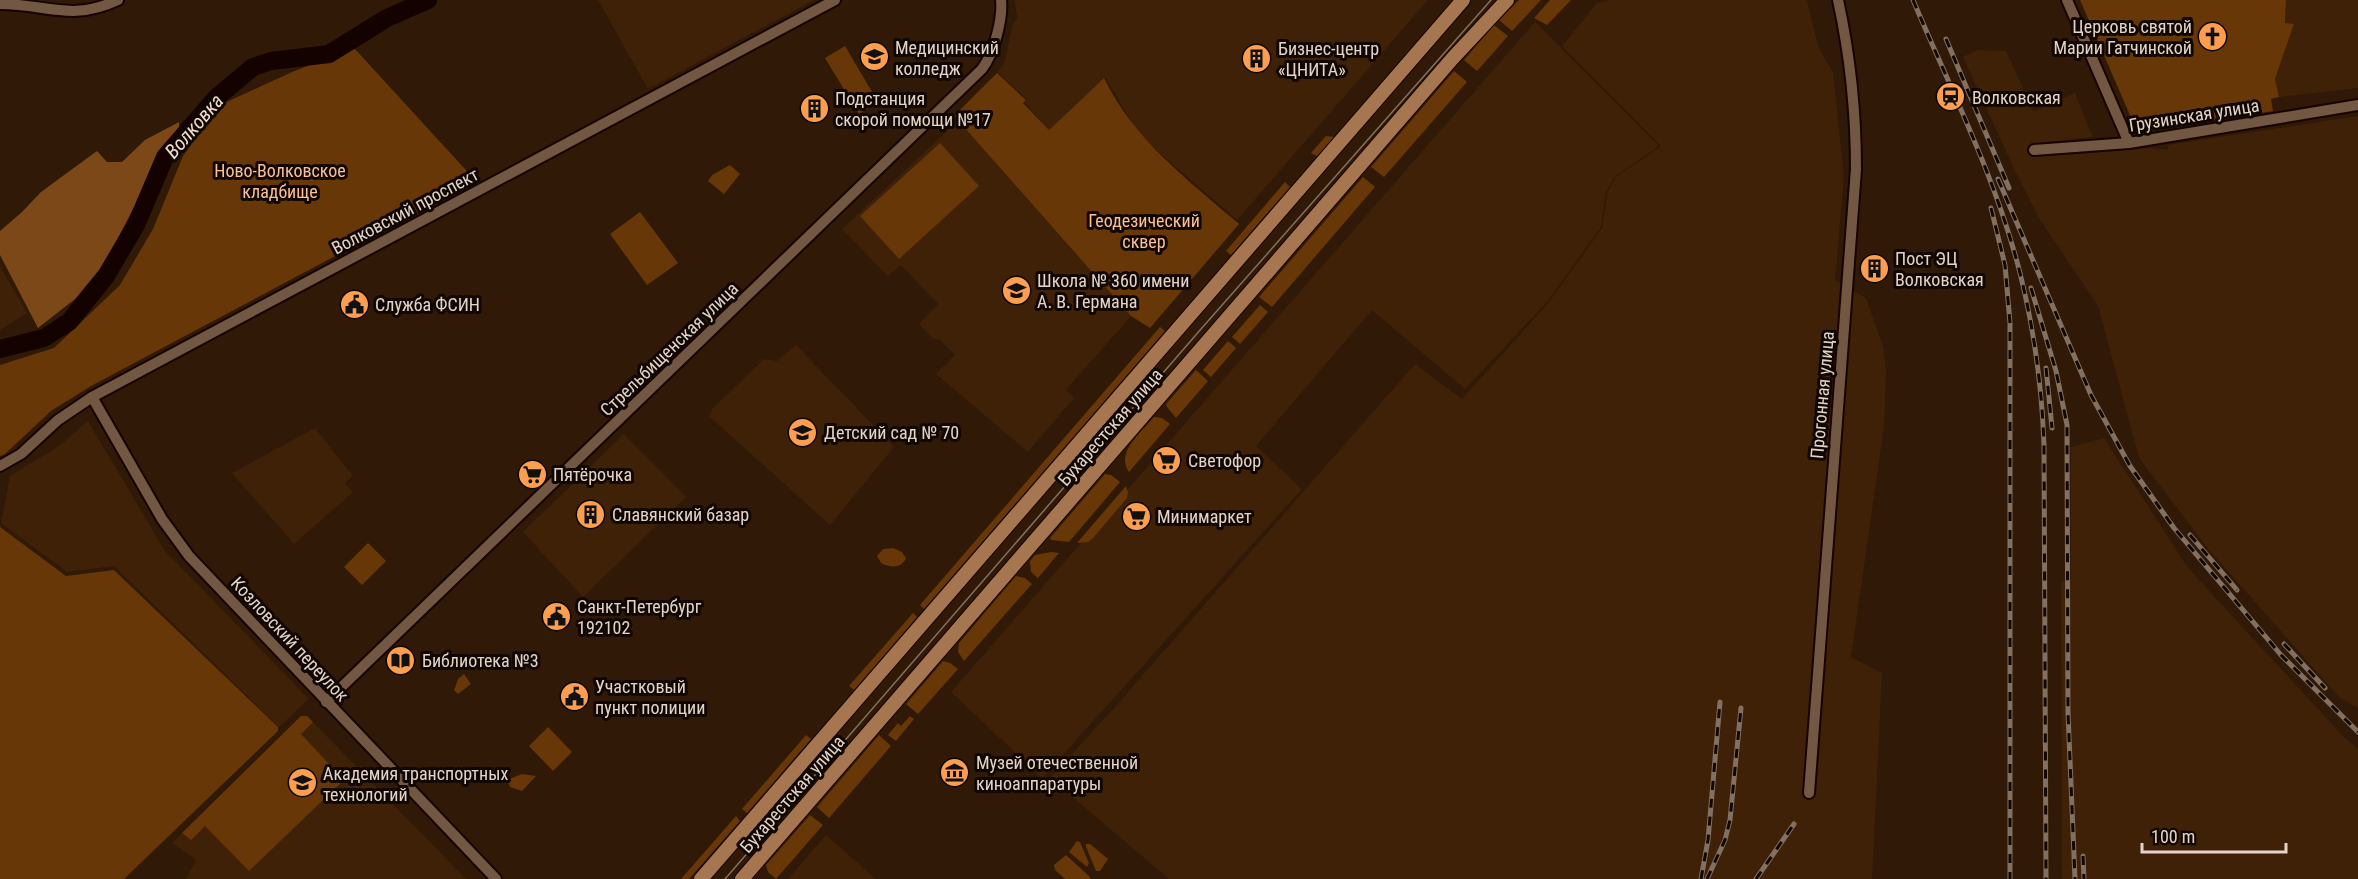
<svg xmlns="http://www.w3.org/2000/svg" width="2358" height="879" font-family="'Roboto Condensed',sans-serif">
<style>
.built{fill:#3e2107}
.green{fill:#673707}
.forest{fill:#7d4817}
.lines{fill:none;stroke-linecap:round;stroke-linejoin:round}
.river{stroke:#140200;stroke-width:18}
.minor-casing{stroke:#170400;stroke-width:14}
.major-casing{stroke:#170400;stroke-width:16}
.minor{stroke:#725742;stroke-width:10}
.major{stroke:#a67650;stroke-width:14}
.tram{stroke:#847060;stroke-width:1.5}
.rail-casing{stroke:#847060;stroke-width:5}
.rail{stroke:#110702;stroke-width:3;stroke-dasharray:9;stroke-linecap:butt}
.labels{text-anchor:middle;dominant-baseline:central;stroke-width:6;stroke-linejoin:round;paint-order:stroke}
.poi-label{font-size:18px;fill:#e4d4c8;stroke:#110702;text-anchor:start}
.street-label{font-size:18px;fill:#e4d4c8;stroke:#110702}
.park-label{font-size:18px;fill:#fbc093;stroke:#110702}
.water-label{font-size:20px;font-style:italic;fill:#f1ddce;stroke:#110702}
</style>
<rect width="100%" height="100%" fill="#301906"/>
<g class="built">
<polygon points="598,0 814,0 648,89"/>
<polygon points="1015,0 1428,0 1237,220 1162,155 1135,128 1105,77 1049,130 1024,102 1027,99 997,72 1004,64 1012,27 1017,18"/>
<polygon points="1611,0 1807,0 1819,49 1833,72 1844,176 1835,280 1866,298 1883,346 1886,370 1884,427 1851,657 1882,673 1872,879 1169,879 1050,778 1114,708 1415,364 1462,399 1549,302 1602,228 1607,193 1616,177 1661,146 1562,46 1597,3"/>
<polygon points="2286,0 2358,0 2358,88 2279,97 2275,79 2294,25 2285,24"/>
<polygon points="1535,22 1659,146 1615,177 1606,192 1601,227 1548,301 1465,389 1372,310 1256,446 1302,489 1042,778 951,692"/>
<polygon points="1977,50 2006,51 2033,111 2075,93 2093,137 2047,142 2050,156 2151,148 2168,150 2168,145 2358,116 2358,708 2340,698 2209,550 2139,458 2098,306 2039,218 2015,171 1963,57"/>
<polygon points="958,121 1131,316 1066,390 1074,398 1028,452 936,374 955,355 940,340 933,339 919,324 938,304 901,265 888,276 842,229"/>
<polygon points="0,266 27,313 0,330"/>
<polygon points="796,345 894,447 830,525 710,417 712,409 764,359 777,361"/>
<polygon points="88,421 165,551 309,699 279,727 114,566 67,572 1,523 10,476 59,446"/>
<polygon points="315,428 353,476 345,483 353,492 294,544 232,473"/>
<polygon points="624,434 686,497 583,597 523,532"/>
<polygon points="2104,438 2188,568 2343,736 2358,749 2358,879 2062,879 2061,582 2071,579 2071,447"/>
<polygon points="301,716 307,716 466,879 186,879 196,860 172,843"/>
<polygon points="826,835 876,879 788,879"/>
</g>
<g class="green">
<polygon points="1519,0 1541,0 1512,31 1499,20"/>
<polygon points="1550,0 1571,0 1547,25 1534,18"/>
<polygon points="2080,0 2286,0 2285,23 2294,24 2275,79 2279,97 2271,99 2273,111 2140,132 2136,129"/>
<polygon points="1494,25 1508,36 1477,71 1464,60"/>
<polygon points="845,46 878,102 859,114 825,58"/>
<polygon points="354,48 476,181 91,386 51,411 5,454 0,456 0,365 54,348 120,285 153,229 183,156 220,105 292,72"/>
<polygon points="1454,71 1467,82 1384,177 1371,167"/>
<path d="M997,73L1026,100L1023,103L1049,130L1104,78C1134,140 1188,180 1239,224L1150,328L1131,316L954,116Z"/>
<polygon points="1326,136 1334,137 1317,156 1311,153"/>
<polygon points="940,143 979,186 899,259 860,216"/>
<polygon points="730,165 740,174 724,194 708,181 712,175"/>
<polygon points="1363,177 1375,187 1272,307 1259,297"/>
<polygon points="1285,182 1290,187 1231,255 1226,251"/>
<polygon points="640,212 678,263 647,285 610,234"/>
<polygon points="1260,305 1268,312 1240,344 1232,337"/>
<polygon points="1160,327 1165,331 924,609 920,605"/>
<polygon points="1228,341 1236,348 1211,377 1203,370"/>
<polygon points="1196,370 1208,381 1176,418 1167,407 1166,404"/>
<path d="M1154,417L1162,418L1170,424L1129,472C1115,452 1142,432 1154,417Z"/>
<polygon points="1105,474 1111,475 1120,482 1069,542 1051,540 1050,538"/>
<polygon points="1126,486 1128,492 1127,498 1094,537 1088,542 1077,543"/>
<polygon points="0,527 66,576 114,570 278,727 278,731 124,879 0,879"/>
<polygon points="368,543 386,561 362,585 344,567"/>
<path d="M893,548L902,552L906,558C901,569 890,568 881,563L877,556L883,549Z"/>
<polygon points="1051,552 1059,553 1038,578 1031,572 1030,561 1035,555"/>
<polygon points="1016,576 1025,578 1032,584 964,661 958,652 959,643"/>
<polygon points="913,613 917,617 854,690 849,686"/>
<polygon points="943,661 950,663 958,669 918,714 906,704"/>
<polygon points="464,674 471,684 458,694 454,690 458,679"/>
<polygon points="301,716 307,716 313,722 301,734 344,780 249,871 205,826 191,840 182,833"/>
<polygon points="910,716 914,719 896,741 888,735 898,723 901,726"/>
<polygon points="548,727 572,752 553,771 529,746"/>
<polygon points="806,735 811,739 747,813 742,809"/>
<polygon points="879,735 891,746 829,818 817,807"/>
<polygon points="522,774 536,776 522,791 510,787 507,780"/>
<polygon points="810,815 823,825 776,879 768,872 766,865"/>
<polygon points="736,816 740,821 689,879 681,879"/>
<polygon points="1077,841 1080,842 1089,863 1087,867 1069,852"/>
<polygon points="1086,844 1090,844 1108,859 1100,871 1096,871 1086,847"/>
<polygon points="1066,855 1089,876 1091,879 1065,879 1055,870 1054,865"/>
</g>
<polygon class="forest" points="179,122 179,142 133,209 105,263 75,299 38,328 0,255 0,231 22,212 41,192 97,151 107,162 122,162 145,140"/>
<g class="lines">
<polyline class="river" points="0,349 44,338 69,322 106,276 136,225 165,157 216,98 253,67 271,61 329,54 387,18 428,0"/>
<defs>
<g id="minor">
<polyline points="2067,0 2129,143"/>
<path d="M0,4C47,4 71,22 118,0"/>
<polyline points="2034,150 2129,143 2358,105"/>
<polyline points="92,397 162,519 189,556 496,879"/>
<polyline points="0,466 21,454 58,420 92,397 835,0"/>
<path d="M326,702L982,69C994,53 1003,19 1001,0"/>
<path d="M1809,793L1856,169C1856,113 1850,55 1838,0"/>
</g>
<g id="major">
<polyline points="701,879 1463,0"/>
<polyline points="742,879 1452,59 1507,0"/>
</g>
</defs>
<use href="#minor" class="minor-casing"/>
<use href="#major" class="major-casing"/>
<use href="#minor" class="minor"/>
<use href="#major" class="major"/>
<polyline class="tram" points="725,879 1201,329 1491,0"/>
<defs>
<g id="rail">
<path d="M1913,0C1951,90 1996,178 2020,273C2034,329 2042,387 2044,445L2046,879"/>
<polyline points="1946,39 2009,188"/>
<polyline points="1998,179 2091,395 2130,466 2174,528 2281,655 2358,732"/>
<polyline points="1991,208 2005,265 2010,323 2010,879"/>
<polyline points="2031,288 2056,371 2067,425 2068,713 2075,879"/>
<polyline points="2046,368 2052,428"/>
<polyline points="2190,535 2237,590"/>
<polyline points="2284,644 2325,688"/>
<polyline points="2083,856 2084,879"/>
<polyline points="1701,879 1708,840 1720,702"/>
<polyline points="1707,879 1725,840 1730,820 1741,708"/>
<polyline points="1756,879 1794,824"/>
</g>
</defs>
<use href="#rail" class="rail-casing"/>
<use href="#rail" class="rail"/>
</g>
<defs>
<symbol id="church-disc" viewBox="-11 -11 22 22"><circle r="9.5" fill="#fb9e50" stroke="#110702"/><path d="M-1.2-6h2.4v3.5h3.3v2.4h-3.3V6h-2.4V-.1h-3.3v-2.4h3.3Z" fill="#111"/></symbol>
<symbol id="university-disc" viewBox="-11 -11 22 22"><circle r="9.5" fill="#fb9e50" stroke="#110702"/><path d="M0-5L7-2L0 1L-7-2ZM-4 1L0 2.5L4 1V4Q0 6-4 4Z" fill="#111"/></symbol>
<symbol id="building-disc" viewBox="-11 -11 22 22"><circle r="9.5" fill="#fb9e50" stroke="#110702"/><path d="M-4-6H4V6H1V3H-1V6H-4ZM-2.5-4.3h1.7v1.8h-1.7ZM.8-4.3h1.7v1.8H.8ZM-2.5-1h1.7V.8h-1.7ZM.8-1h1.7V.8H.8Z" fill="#111"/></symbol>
<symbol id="station-disc" viewBox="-11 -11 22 22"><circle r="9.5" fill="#fb9e50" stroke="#110702"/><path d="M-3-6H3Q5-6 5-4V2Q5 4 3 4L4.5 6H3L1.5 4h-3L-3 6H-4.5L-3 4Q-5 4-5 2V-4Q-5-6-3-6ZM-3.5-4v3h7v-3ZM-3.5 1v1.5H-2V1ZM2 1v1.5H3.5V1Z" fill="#111"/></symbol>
<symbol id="school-disc" viewBox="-11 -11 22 22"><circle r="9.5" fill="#fb9e50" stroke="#110702"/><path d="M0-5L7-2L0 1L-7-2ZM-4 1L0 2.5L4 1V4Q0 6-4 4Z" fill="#111"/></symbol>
<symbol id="civic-disc" viewBox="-11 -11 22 22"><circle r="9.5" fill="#fb9e50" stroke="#110702"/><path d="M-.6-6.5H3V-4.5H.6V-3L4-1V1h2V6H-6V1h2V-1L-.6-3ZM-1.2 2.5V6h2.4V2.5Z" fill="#111"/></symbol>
<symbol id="supermarket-disc" viewBox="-11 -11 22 22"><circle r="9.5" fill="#fb9e50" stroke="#110702"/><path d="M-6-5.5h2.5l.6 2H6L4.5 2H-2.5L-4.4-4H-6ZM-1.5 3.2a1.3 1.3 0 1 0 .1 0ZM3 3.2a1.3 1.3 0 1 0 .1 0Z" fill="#111"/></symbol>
<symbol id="library-disc" viewBox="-11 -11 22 22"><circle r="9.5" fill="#fb9e50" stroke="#110702"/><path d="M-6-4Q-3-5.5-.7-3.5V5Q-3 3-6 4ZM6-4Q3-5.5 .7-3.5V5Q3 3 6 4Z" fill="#111"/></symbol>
<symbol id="museum-disc" viewBox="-11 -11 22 22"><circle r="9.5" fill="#fb9e50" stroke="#110702"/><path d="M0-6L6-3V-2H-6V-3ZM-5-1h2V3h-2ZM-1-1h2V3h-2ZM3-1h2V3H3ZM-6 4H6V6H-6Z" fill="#111"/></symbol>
</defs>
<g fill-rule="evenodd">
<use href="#church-disc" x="2196" y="20" width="33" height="33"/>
<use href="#university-disc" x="858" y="40" width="33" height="33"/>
<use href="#building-disc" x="1240" y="42" width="33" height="33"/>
<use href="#station-disc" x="1934" y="80" width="33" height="33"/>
<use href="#building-disc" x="798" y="92" width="33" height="33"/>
<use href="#building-disc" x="1858" y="252" width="33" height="33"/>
<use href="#school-disc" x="1000" y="274" width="33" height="33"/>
<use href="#civic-disc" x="338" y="288" width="33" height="33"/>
<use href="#school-disc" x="786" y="416" width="33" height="33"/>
<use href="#supermarket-disc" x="1150" y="444" width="33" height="33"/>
<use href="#supermarket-disc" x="516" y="458" width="33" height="33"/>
<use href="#building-disc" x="574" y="498" width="33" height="33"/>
<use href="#supermarket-disc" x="1120" y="500" width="33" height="33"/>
<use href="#civic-disc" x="540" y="600" width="33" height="33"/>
<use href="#library-disc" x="384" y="644" width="33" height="33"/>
<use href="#civic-disc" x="558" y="680" width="33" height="33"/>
<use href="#museum-disc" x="938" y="756" width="33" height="33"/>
<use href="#university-disc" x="286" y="766" width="33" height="33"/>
</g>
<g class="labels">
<g class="poi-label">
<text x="2192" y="26" text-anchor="end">Церковь святой<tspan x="2192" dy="21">Марии Гатчинской</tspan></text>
<text x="895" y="47">Медицинский<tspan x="895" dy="21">колледж</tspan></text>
<text x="1278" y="48">Бизнес-центр<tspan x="1278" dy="21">«ЦНИТА»</tspan></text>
<text x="1972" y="97">Волковская</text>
<text x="835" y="98">Подстанция<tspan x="835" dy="21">скорой помощи №17</tspan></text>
<text x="1895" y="258">Пост ЭЦ<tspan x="1895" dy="21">Волковская</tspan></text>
<text x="1037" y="280">Школа № 360 имени<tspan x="1037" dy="21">А. В. Германа</tspan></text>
<text x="375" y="304">Служба ФСИН</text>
<text x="824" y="432">Детский сад № 70</text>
<text x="1188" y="460">Светофор</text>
<text x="553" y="474">Пятёрочка</text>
<text x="612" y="514">Славянский базар</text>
<text x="1157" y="516">Минимаркет</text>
<text x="577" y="606">Санкт-Петербург<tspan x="577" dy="21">192102</tspan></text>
<text x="422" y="660">Библиотека №3</text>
<text x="595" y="686">Участковый<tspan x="595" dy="21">пункт полиции</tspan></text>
<text x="976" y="762">Музей отечественной<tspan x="976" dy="21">киноаппаратуры</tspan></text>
<text x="323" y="773">Академия транспортных<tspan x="323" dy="21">технологий</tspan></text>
</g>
<g class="street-label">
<text transform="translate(2194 115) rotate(-9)">Грузинская улица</text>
<text transform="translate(405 211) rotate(-28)">Волковский проспект</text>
<text transform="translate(669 349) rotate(-44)">Стрельбищенская улица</text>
<text transform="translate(1822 395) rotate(-85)">Прогонная улица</text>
<text transform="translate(1110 427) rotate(-49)">Бухарестская улица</text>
<text transform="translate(290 639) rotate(47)">Козловский переулок</text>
<text transform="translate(792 794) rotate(-49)">Бухарестская улица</text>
</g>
<g class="park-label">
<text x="280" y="170">Ново-Волковское<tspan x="280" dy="21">кладбище</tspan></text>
<text x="1144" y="220">Геодезический<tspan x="1144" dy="21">сквер</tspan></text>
</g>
<g class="water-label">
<text transform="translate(194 126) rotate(-49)">Волковка</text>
</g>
</g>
<path d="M2142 843v9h144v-9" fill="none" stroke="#e4d4c8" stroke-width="3"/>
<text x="2151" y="843" font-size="18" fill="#e4d4c8" stroke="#110702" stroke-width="4.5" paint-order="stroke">100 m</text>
</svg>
